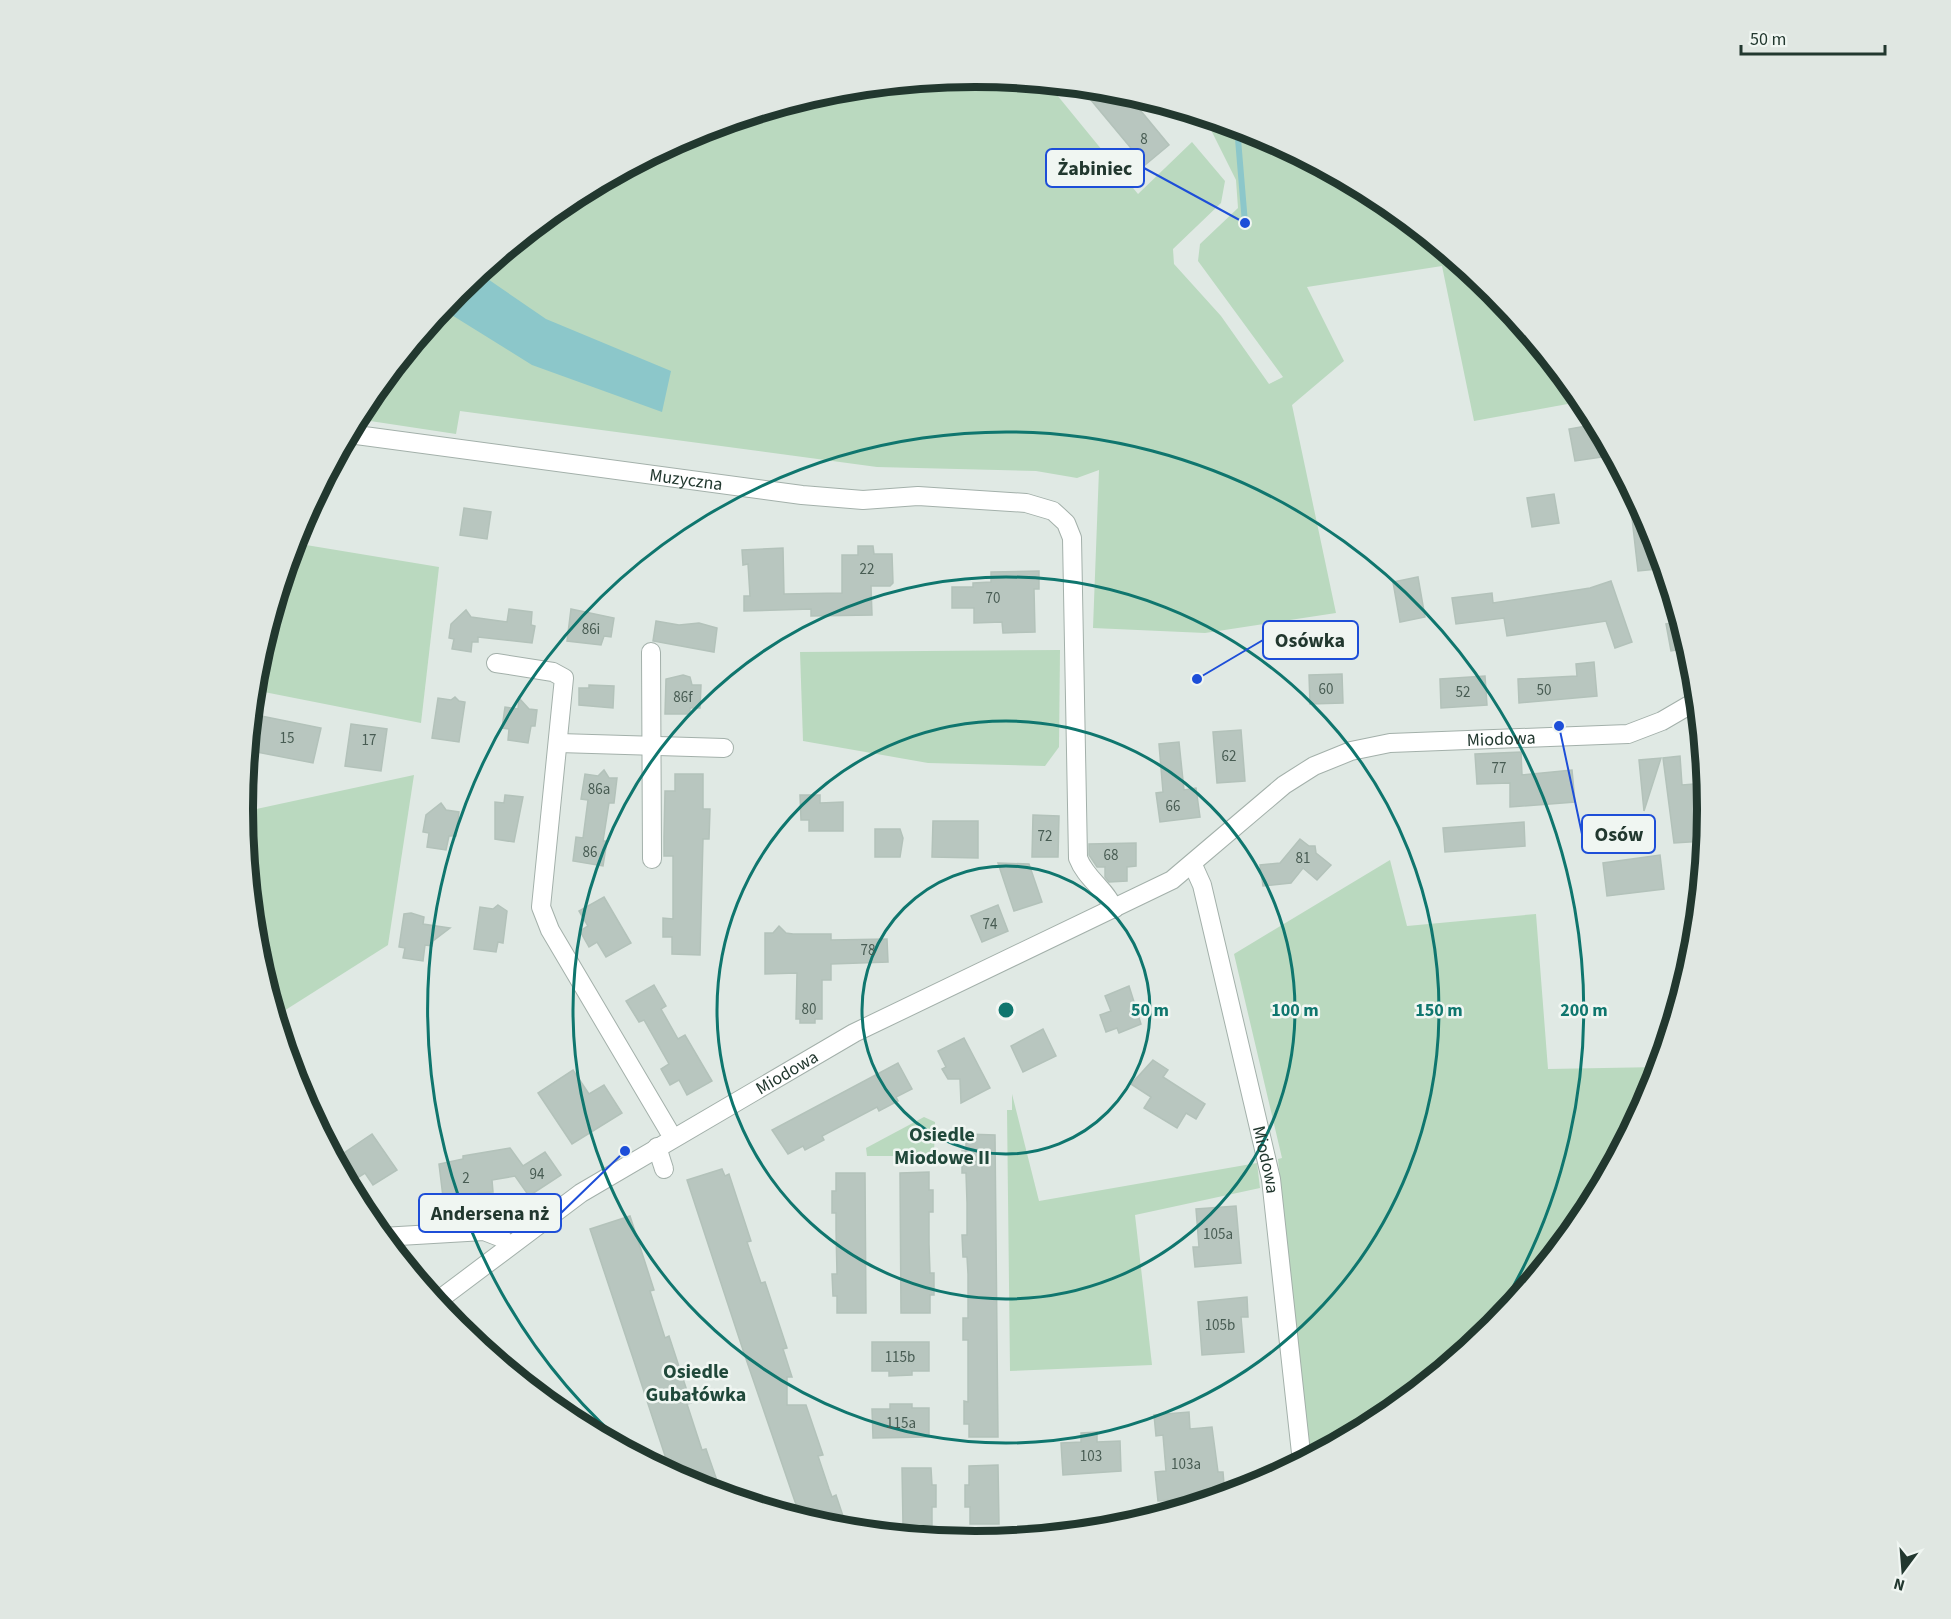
<svg xmlns="http://www.w3.org/2000/svg" width="1951" height="1619" font-family="'Source Sans 3',sans-serif">
<style>
.green{fill:#bad9bf}
.water{fill:#8cc7ca}
.lines{fill:none;stroke-linecap:round;stroke-linejoin:round}
.stream{stroke:#8cc7ca;stroke-width:6}
.building{fill:#b8c6bf;stroke:#b3c2ba;stroke-width:1.5}
.street-casing{stroke:#a3b0aa;stroke-width:20}
.street{stroke:#fff;stroke-width:18}
.ring{fill:none;stroke:#0f766e;stroke-width:3}
.labels{text-anchor:middle;dominant-baseline:central;stroke-width:5;stroke-linejoin:round;paint-order:stroke}
.number-label{font-size:15px;fill:#485c53}
.street-label{font-size:18px;fill:#22382f;stroke:#f0f6f2}
.neighbourhood-label{font-size:20px;font-weight:bold;fill:#20483a;stroke:#f0f6f2}
.rim{fill:none;stroke:#22382f;stroke-width:8}
.centre{fill:#0f766e;stroke:#f0f6f2;stroke-width:3}
.ring-label{font-size:18px;text-anchor:middle;font-weight:bold;fill:#0f766e;stroke:#f0f6f2;stroke-width:5;stroke-linejoin:round;paint-order:stroke}
.leader{fill:none;stroke:#1d4ed8;stroke-width:2}
.callout-dot{fill:#1d4ed8;stroke:#f0f6f2;stroke-width:2}
.callout{fill:#f0f6f2;stroke:#1d4ed8;stroke-width:2}
.callout-label{font-size:20px;text-anchor:middle;font-weight:bold;fill:#22382f}
</style>
<rect width="100%" height="100%" fill="#e0e9e4"/>
<g class="green">
<polygon points="976,77 1048,84 1138,194 1192,142 1225,181 1221,203 1173,249 1174,264 1221,316 1269,384 1283,377 1198,261 1200,244 1238,208 1236,180 1211,130 1227,126 1227,123 1256,132 1383,200 1494,291 1584,401 1474,421 1442,266 1307,287 1344,361 1292,405 1336,613 1205,633 1093,628 1099,470 1077,478 1036,471 877,467 460,411 456,434 357,419 366,402 457,291 569,200 695,132 833,91"/>
<polygon points="294,543 439,567 421,723 254,690 257,666"/>
<polygon points="1060,650 1059,747 1045,766 928,763 803,741 800,652"/>
<polygon points="414,775 388,945 276,1016 257,952 243,812"/>
<polygon points="1390,860 1407,926 1536,914 1548,1069 1660,1067 1653,1090 1585,1217 1494,1328 1382,1419 1310,1458 1278,1159 1282,1158 1234,954"/>
<polygon points="1012,1094 1039,1201 1257,1163 1260,1188 1135,1215 1152,1365 1010,1371 1007,1110 1012,1110"/>
<polygon points="924,1117 935,1122 934,1156 867,1156 866,1148"/>
</g>
<polygon class="water" points="479,273 546,319 671,371 662,412 532,365 442,309 457,291"/>
<g class="lines">
<polyline class="stream" points="1237,127 1245,223"/>
</g>
<g class="building">
<polygon points="1104,89 1126,93 1169,145 1145,165 1091,100"/>
<polygon points="1597,424 1605,440 1608,456 1575,461 1569,429"/>
<polygon points="1628,483 1653,529 1664,565 1656,566 1657,569 1638,571"/>
<polygon points="1554,494 1559,523 1532,527 1527,498"/>
<polygon points="464,508 491,512 487,539 460,535"/>
<polygon points="858,546 873,546 874,554 892,554 893,583 890,586 871,586 872,615 811,616 811,609 744,611 744,596 750,596 748,564 743,565 742,550 783,548 784,594 842,593 842,555 858,555"/>
<polygon points="1039,571 1039,589 1034,589 1035,632 1003,633 1002,622 974,623 974,608 952,608 952,587 973,587 973,583 991,582 991,572"/>
<polygon points="1418,577 1425,617 1400,622 1393,582"/>
<polygon points="1611,581 1632,642 1615,648 1606,621 1507,636 1504,618 1456,624 1452,598 1492,593 1493,603 1590,588"/>
<polygon points="509,609 532,612 531,625 535,626 532,643 478,637 478,642 472,642 471,652 452,649 454,639 449,638 451,624 466,610 471,617 507,622"/>
<polygon points="571,609 614,618 611,637 604,636 601,645 567,641"/>
<polygon points="656,621 679,625 699,623 717,628 714,652 653,641"/>
<polygon points="1681,622 1689,648 1671,651 1666,624"/>
<polygon points="1594,662 1597,696 1519,703 1518,679 1577,676 1576,664"/>
<polygon points="1342,674 1343,703 1310,704 1309,675"/>
<polygon points="683,675 690,677 692,685 701,685 700,708 690,708 690,714 665,714 666,679"/>
<polygon points="1485,676 1487,705 1441,708 1440,679"/>
<polygon points="589,685 614,686 613,708 579,705 579,688 589,688"/>
<polygon points="455,697 459,701 465,702 459,742 432,738 438,698 451,700"/>
<polygon points="519,698 529,709 537,710 535,726 531,726 528,743 508,740 509,729 502,728 505,707 518,709"/>
<polygon points="252,714 321,728 313,763 251,751 252,747 249,746"/>
<polygon points="351,724 387,729 381,771 345,766"/>
<polygon points="1241,730 1245,781 1217,783 1213,732"/>
<polygon points="1179,742 1184,790 1196,788 1200,817 1160,822 1156,793 1163,792 1159,744"/>
<polygon points="1521,752 1522,775 1572,770 1575,802 1510,807 1510,783 1477,784 1475,754"/>
<polygon points="1680,756 1682,785 1706,783 1708,810 1705,841 1674,843 1663,758"/>
<polygon points="1661,758 1644,811 1639,760"/>
<polygon points="604,770 609,778 617,778 614,803 609,803 603,841 607,841 603,866 573,861 576,837 583,838 588,800 581,799 585,774 598,776"/>
<polygon points="675,774 703,774 703,809 710,809 709,839 703,839 700,955 672,954 672,937 663,937 663,918 673,919 673,856 664,856 664,837 665,791 675,791"/>
<polygon points="505,795 523,797 514,842 495,839 495,802 504,803"/>
<polygon points="800,795 820,795 820,803 843,802 843,831 809,831 809,820 801,820"/>
<polygon points="441,803 446,810 459,812 456,836 449,836 446,850 427,847 429,833 423,832 426,815"/>
<polygon points="1033,815 1059,816 1058,857 1032,857"/>
<polygon points="933,821 978,821 978,858 932,857"/>
<polygon points="1524,822 1525,846 1445,852 1443,828"/>
<polygon points="875,829 900,829 903,838 900,857 875,857"/>
<polygon points="1300,839 1309,846 1315,846 1316,853 1331,865 1317,880 1303,868 1291,883 1263,886 1260,865 1280,863"/>
<polygon points="1136,843 1136,866 1127,867 1127,881 1109,882 1105,877 1105,867 1097,867 1089,855 1089,844"/>
<polygon points="1660,855 1664,889 1607,896 1603,863"/>
<polygon points="998,863 1029,864 1042,902 1014,911"/>
<polygon points="604,897 631,943 606,957 597,942 589,947 580,931 588,926 579,911"/>
<polygon points="498,905 507,911 503,943 498,942 496,952 474,949 480,907 493,909"/>
<polygon points="998,905 1008,931 982,942 971,916"/>
<polygon points="411,913 424,917 423,924 450,928 433,941 432,946 425,945 423,961 403,958 405,948 399,947 404,914"/>
<polygon points="779,926 786,933 793,934 831,934 831,940 887,939 888,962 831,964 831,980 822,980 822,1019 815,1019 815,1023 800,1023 800,1019 796,1019 797,973 765,974 765,933 773,933"/>
<polygon points="654,985 666,1006 661,1009 678,1039 685,1035 712,1081 687,1095 679,1080 670,1085 661,1069 669,1064 644,1020 639,1022 626,1001"/>
<polygon points="1129,986 1141,1024 1119,1033 1117,1028 1106,1032 1100,1015 1111,1011 1105,996"/>
<polygon points="1043,1029 1056,1056 1023,1072 1011,1046"/>
<polygon points="964,1038 990,1088 961,1103 960,1079 948,1079 942,1069 946,1067 938,1051"/>
<polygon points="1153,1060 1168,1070 1163,1077 1205,1104 1196,1119 1186,1113 1177,1128 1144,1108 1151,1097 1131,1084"/>
<polygon points="898,1063 912,1089 896,1097 898,1101 879,1111 877,1107 822,1136 824,1140 805,1150 803,1146 788,1154 772,1130"/>
<polygon points="573,1070 589,1094 604,1085 622,1113 572,1144 538,1093"/>
<polygon points="372,1134 397,1170 373,1185 365,1173 348,1184 335,1159"/>
<polygon points="966,1134 995,1135 998,1437 969,1437 969,1424 964,1424 964,1401 968,1402 968,1340 963,1340 963,1318 968,1318 968,1274 967,1257 963,1257 962,1235 967,1235 967,1203 966,1173 962,1173 962,1151 966,1151"/>
<polygon points="510,1148 523,1166 545,1152 561,1175 529,1196 515,1176 492,1180 493,1192 478,1193 479,1200 458,1203 457,1196 443,1197 439,1164 463,1159 463,1156"/>
<polygon points="722,1169 725,1176 729,1174 751,1241 747,1242 761,1283 765,1282 787,1348 783,1349 792,1377 787,1377 787,1405 806,1405 823,1455 818,1456 829,1489 832,1497 836,1495 845,1522 841,1523 843,1529 801,1519 744,1353 687,1180"/>
<polygon points="929,1172 929,1190 933,1190 933,1212 929,1212 929,1244 930,1273 934,1273 934,1295 930,1295 930,1313 901,1313 900,1173"/>
<polygon points="836,1173 865,1173 866,1313 837,1313 837,1296 833,1296 832,1274 837,1274 836,1230 836,1213 832,1213 832,1191 836,1191"/>
<polygon points="1236,1206 1241,1263 1195,1267 1193,1247 1199,1247 1196,1209"/>
<polygon points="630,1216 654,1290 650,1291 665,1338 669,1336 691,1403 687,1404 702,1450 706,1449 722,1495 695,1487 671,1474 633,1358 590,1229"/>
<polygon points="1247,1297 1248,1317 1241,1317 1244,1352 1202,1355 1198,1302"/>
<polygon points="872,1342 929,1342 929,1371 912,1371 912,1375 889,1376 889,1371 872,1371"/>
<polygon points="890,1404 912,1404 912,1408 929,1408 929,1437 873,1438 872,1409 890,1409"/>
<polygon points="1189,1412 1190,1429 1212,1427 1218,1472 1223,1472 1225,1496 1203,1503 1189,1504 1189,1499 1158,1501 1155,1472 1166,1471 1163,1435 1156,1436 1154,1415"/>
<polygon points="1097,1432 1097,1442 1120,1441 1121,1471 1063,1475 1061,1443 1081,1442 1081,1433"/>
<polygon points="998,1465 999,1524 970,1524 970,1507 965,1507 965,1485 969,1485 969,1466"/>
<polygon points="902,1468 931,1468 932,1485 936,1485 936,1507 932,1507 932,1525 903,1525"/>
</g>
<g class="lines">
<defs>
<g id="street">
<path id="s1" d="M349,434L802,495L863,500L918,496L1026,503L1053,511L1066,523L1072,538L1078,858C1086,879 1106,889 1114,909"/>
<polyline points="651,652 652,859"/>
<polyline points="496,663 553,672 564,678 541,907 550,930 673,1138"/>
<polyline points="559,743 724,748"/>
<path id="s2" d="M1193,865L1202,885L1271,1179L1302,1462"/>
<polyline points="657,1147 664,1169"/>
<polyline points="382,1237 484,1231 502,1238 508,1247"/>
<path id="s3" d="M436,1302L581,1193L854,1033L1172,880L1284,785L1314,766L1351,751L1390,743L1628,734L1662,721L1698,700"/>
</g>
</defs>
<use href="#street" class="street-casing"/>
<use href="#street" class="street"/>
</g>
<g class="ring">
<circle cx="1006" cy="1010" r="144"/>
<circle cx="1006" cy="1010" r="289"/>
<circle cx="1006" cy="1010" r="433"/>
<path d="M638 1456A578 578 0 1 1 1485 1333"/>
</g>
<g class="labels">
<g class="number-label">
<text x="1144" y="139">8</text>
<text x="867" y="569">22</text>
<text x="993" y="598">70</text>
<text x="591" y="629">86i</text>
<text x="1326" y="689">60</text>
<text x="1544" y="690">50</text>
<text x="1463" y="692">52</text>
<text x="683" y="697">86f</text>
<text x="287" y="738">15</text>
<text x="369" y="740">17</text>
<text x="1229" y="756">62</text>
<text x="1499" y="768">77</text>
<text x="599" y="789">86a</text>
<text x="1173" y="806">66</text>
<text x="1045" y="836">72</text>
<text x="590" y="852">86</text>
<text x="1111" y="855">68</text>
<text x="1303" y="858">81</text>
<text x="990" y="924">74</text>
<text x="868" y="950">78</text>
<text x="809" y="1009">80</text>
<text x="537" y="1174">94</text>
<text x="466" y="1178">2</text>
<text x="1218" y="1234">105a</text>
<text x="1220" y="1325">105b</text>
<text x="900" y="1357">115b</text>
<text x="901" y="1423">115a</text>
<text x="1091" y="1456">103</text>
<text x="1186" y="1464">103a</text>
</g>
<g class="street-label">
<text stroke="none"><textPath href="#s1" startOffset="340">Muzyczna</textPath></text>
<text stroke="none"><textPath href="#s3" startOffset="1224">Miodowa</textPath></text>
<text stroke="none"><textPath href="#s3" startOffset="420">Miodowa</textPath></text>
<text stroke="none"><textPath href="#s2" startOffset="304">Miodowa</textPath></text>
</g>
<g class="neighbourhood-label">
<text x="942" y="1135">Osiedle<tspan x="942" dy="23">Miodowe II</tspan></text>
<text x="696" y="1372">Osiedle<tspan x="696" dy="23">Gubałówka</tspan></text>
</g>
</g>
<path d="M0 0H1951V1619H0ZM253 809a722 722 0 1 1 1444 0a722 722 0 1 1-1444 0Z" fill="#e0e7e2" fill-rule="evenodd"/>
<path class="rim" d="M253 809a722 722 0 1 1 1444 0a722 722 0 1 1-1444 0Z"/>
<circle cx="1006" cy="1010" r="9" class="centre"/>
<g class="ring-label">
<text x="1150" y="1016">50 m</text>
<text x="1295" y="1016">100 m</text>
<text x="1439" y="1016">150 m</text>
<text x="1584" y="1016">200 m</text>
</g>
<path class="leader" d="M1245 223L1144 168M1197 679L1263 640M1559 726L1582 834M625 1151L561 1213"/>
<g class="callout-dot">
<circle cx="1245" cy="223" r="6"/>
<circle cx="1197" cy="679" r="6"/>
<circle cx="1559" cy="726" r="6"/>
<circle cx="625" cy="1151" r="6"/>
</g>
<g class="callout">
<rect x="1046" y="149" width="98" height="38" rx="6"/>
<rect x="1263" y="621" width="95" height="38" rx="6"/>
<rect x="1582" y="815" width="73" height="38" rx="6"/>
<rect x="419" y="1194" width="142" height="38" rx="6"/>
</g>
<g class="callout-label">
<text x="1095" y="175">Żabiniec</text>
<text x="1310" y="647">Osówka</text>
<text x="1619" y="841">Osów</text>
<text x="490" y="1220">Andersena nż</text>
</g>
<g transform="translate(1903 1571) rotate(196)" stroke="#f0f6f2" stroke-width="4.5" paint-order="stroke">
<path d="M0-4.5L10 22L0 15L-10 22Z" fill="#22382f"/>
<text y="-9" font-size="16" font-weight="bold" text-anchor="middle" fill="#22382f">N</text>
</g>
<path d="M1741 45v9h144v-9" fill="none" stroke="#22382f" stroke-width="3"/>
<text x="1750" y="45" font-size="18" fill="#22382f" stroke="#f0f6f2" stroke-width="4.5" paint-order="stroke">50 m</text>
</svg>
